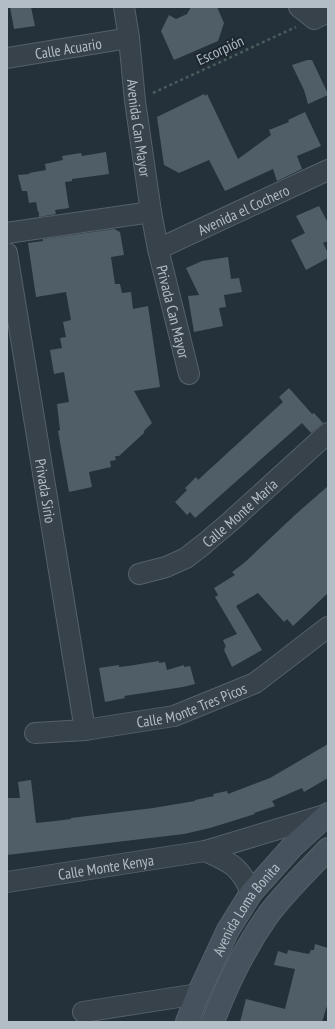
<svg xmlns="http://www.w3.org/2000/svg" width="335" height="1029" font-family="'PT Sans Narrow',sans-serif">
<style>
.building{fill:#505e68}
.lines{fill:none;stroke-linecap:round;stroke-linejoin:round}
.street-casing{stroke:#566069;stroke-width:22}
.secondary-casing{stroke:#566069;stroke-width:24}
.path{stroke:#485c5b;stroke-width:2.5;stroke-dasharray:3 3;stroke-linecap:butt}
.street{stroke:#38424b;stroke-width:20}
.secondary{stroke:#46525d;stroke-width:22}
.labels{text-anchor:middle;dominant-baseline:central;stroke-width:4;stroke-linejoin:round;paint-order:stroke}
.street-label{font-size:15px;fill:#b3bdc6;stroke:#1d272f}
</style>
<rect width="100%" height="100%" fill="#24313a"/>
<g class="building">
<polygon points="10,7 31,7 35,26 14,29"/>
<polygon points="191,7 217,7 224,23 218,41 174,60 161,31 169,15 176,19 187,14"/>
<polygon points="307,60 312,60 328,94 328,95 308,104 304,90 292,65"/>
<polygon points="204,94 205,96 207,94 238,159 271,135 269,130 289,122 288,120 305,112 321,146 297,156 302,169 277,181 273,169 225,191 209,160 179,173 164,165 157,117"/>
<polygon points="106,152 109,174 72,179 72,181 65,182 69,208 55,210 56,214 39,217 39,212 38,212 36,202 29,203 27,191 22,191 18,175 30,174 29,173 46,170 45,164 63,160 62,156 81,153 82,156"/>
<polygon points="319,206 328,223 328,241 323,243 328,253 328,258 306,270 291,240 305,233 296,216"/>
<polygon points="114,229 120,232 124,255 111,257 115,284 120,284 122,293 131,292 133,309 148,306 160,387 134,391 152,423 144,431 144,433 119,456 115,456 116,460 110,461 111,467 89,472 92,487 69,492 58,431 60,430 57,404 69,402 64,372 54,374 50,350 62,348 60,338 66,337 63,322 71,320 66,292 36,297 28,243 43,241 43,239"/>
<polygon points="228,257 231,279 239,278 242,292 224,295 226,307 219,308 223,326 194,332 188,296 199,295 186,268 202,261"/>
<polygon points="289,388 312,414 314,413 323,423 311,433 302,423 195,518 190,512 187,515 175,502 187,490 185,488 196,477 198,480 283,402 279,397"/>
<polygon points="328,486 328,593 293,626 287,619 284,622 258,593 236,606 262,650 232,667 224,650 225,649 224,648 226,647 223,640 237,634 215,597 218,595 214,588 235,575 232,572 244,563 296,514"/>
<polygon points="159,661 159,663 165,662 167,670 184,665 184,667 190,666 195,684 183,687 124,696 125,698 105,702 99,668 119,665 119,667 128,666"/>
<polygon points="328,744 328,778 304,792 302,788 272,801 275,806 254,813 255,814 210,828 184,834 7,855 7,798 20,798 18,782 31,780 36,823 55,821 71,819 71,818 153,808 195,801 195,800 214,796 213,794 227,791 228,794 270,778"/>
<polygon points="315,944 328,948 328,1003 322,1022 240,1022 246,999 285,1009 295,969 274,965 278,951 287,954 288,950 309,954 311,950 314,950"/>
</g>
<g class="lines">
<defs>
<g id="street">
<path id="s1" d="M124,7L129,38L135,101L151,212L158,249L189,374"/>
<polyline points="299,7 314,19 328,12"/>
<path id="s2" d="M7,58L129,38"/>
<polyline points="7,233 151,212"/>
<path id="s3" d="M158,249L328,170"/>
<path id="s4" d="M7,253L85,730"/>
<path id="s5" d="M139,574L166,567L186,558L204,544L231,521L328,433"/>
<path id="s6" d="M35,733L85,730L174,716L255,683L328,627"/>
<path d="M205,851C229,862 240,865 251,893"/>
<path id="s7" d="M7,882L205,851L328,814"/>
<polyline points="83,1012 198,994"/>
</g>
<g id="secondary">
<path id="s8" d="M187,1022L198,994L228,930L251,893L292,847L328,814"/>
<path d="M213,1022C227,984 245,948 268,915C285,892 308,870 328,849"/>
</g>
</defs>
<use href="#street" class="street-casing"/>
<use href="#secondary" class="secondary-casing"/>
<polyline class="path" points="153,93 296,27"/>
<use href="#street" class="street"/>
<use href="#secondary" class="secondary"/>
</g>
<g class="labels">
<g class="street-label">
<text stroke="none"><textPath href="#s2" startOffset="62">Calle Acuario</textPath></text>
<text transform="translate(220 50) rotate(-25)">Escorpión</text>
<text stroke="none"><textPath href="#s1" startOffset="122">Avenida Can Mayor</textPath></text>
<text stroke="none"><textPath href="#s3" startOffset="94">Avenida el Cochero</textPath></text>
<text stroke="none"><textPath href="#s1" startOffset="309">Privada Can Mayor</textPath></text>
<text stroke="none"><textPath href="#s4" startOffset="241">Privada Sirio</textPath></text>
<text stroke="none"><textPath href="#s5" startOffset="120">Calle Monte María</textPath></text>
<text stroke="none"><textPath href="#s6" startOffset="160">Calle Monte Tres Picos</textPath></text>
<text stroke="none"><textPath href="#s7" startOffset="100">Calle Monte Kenya</textPath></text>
<text stroke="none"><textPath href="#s8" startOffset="128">Avenida Loma Bonita</textPath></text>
</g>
</g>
<rect width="335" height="1029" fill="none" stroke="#b3bdc6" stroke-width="16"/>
</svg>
